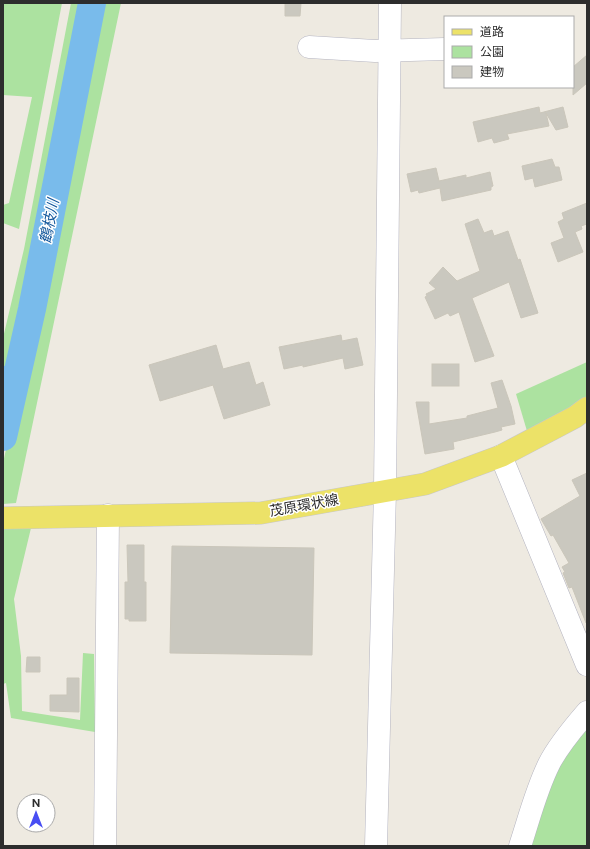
<svg xmlns="http://www.w3.org/2000/svg" width="590" height="849" font-family="'Public Sans','Noto Sans JP',sans-serif">
<style>
.green{fill:#ace2a0}
.lines{fill:none;stroke-linecap:round;stroke-linejoin:round}
.stream{stroke:#79bbeb;stroke-width:4.5}
.river{stroke:#79bbeb;stroke-width:28}
.building{fill:#cac8bf;stroke:#cac6ba}
.minor-casing{stroke:#b4b4c0;stroke-width:23}
.major-casing{stroke:#c8c8c8;stroke-width:23}
.minor{stroke:#fff;stroke-width:22}
.major{stroke:#ece268;stroke-width:22}
.labels{text-anchor:middle;dominant-baseline:central;stroke-width:3;stroke-linejoin:round;paint-order:stroke}
.street-label{font-size:14px;fill:#2d2d2d;stroke:#fff}
.water-label{font-size:15px;font-style:italic;fill:#13579b;stroke:#fff}
</style>
<rect width="100%" height="100%" fill="#eeeae1"/>
<g class="green">
<polygon points="3,3 62,3 19,229 3,223 3,205 9,203 32,97 3,95"/>
<polygon points="71,3 89,3 52,193 3,417 3,338 24,249"/>
<polygon points="100,3 121,3 16,503 3,504 3,463 74,139"/>
<polygon points="587,362 587,398 527,431 516,394"/>
<polygon points="3,528 31,528 14,599 21,656 22,711 80,720 83,653 94,654 95,732 11,718 6,683 3,684"/>
<polygon points="587,725 587,846 526,846 552,768"/>
</g>
<g class="lines">
<polyline class="stream" points="3,368 17,371"/>
<polyline class="river" points="3,437 32,309 92,3"/>
</g>
<g class="building">
<polygon points="285,3 301,3 300,16 285,16"/>
<polygon points="587,55 587,83 573,95 573,67"/>
<polygon points="539,107 540,113 563,107 568,127 556,130 546,113 549,126 507,134 509,139 494,143 492,138 478,142 473,122"/>
<polygon points="552,159 555,167 559,167 562,180 535,187 533,178 525,180 522,166"/>
<polygon points="436,168 439,181 466,175 466,178 490,172 493,186 491,187 491,190 442,201 440,188 419,193 418,190 411,192 407,174"/>
<polygon points="587,203 587,224 581,226 582,229 575,232 583,252 558,262 551,243 564,238 558,222 564,219 562,213"/>
<polygon points="478,219 484,233 492,230 494,236 508,231 518,260 520,259 538,313 521,318 509,282 472,298 494,356 475,362 459,312 450,316 448,313 435,319 425,297 427,296 426,294 436,289 429,283 443,267 457,281 480,271 465,224"/>
<polygon points="341,335 342,341 357,338 363,365 345,369 343,358 303,367 303,365 284,369 279,347"/>
<polygon points="216,345 223,369 249,362 256,385 263,382 270,405 224,419 213,385 160,401 149,365"/>
<rect x="432" y="364" width="27" height="22"/>
<polygon points="502,380 511,406 515,424 501,427 502,430 495,432 453,442 454,449 425,454 416,402 429,402 429,424 467,418 467,416 498,408 491,383"/>
<polygon points="587,473 587,623 586,623 572,587 569,588 563,573 565,572 562,567 569,563 553,535 551,536 541,519 580,496 572,480"/>
<polygon points="127,545 144,545 144,582 146,582 146,621 129,621 129,619 125,619 125,582 128,582"/>
<polygon points="172,546 314,548 312,655 170,653"/>
<polygon points="27,657 40,657 40,672 26,672"/>
<polygon points="67,678 79,678 79,712 50,711 50,695 67,695"/>
</g>
<g class="lines">
<defs>
<g id="minor">
<polyline points="309,47 375,51 445,49"/>
<polyline points="501,456 587,665"/>
<polyline points="105,846 108,515"/>
<polyline points="376,846 385,491 390,3"/>
<path d="M520,846C529,819 536,790 549,764C558,746 574,727 587,712"/>
</g>
<polyline id="major" points="3,518 261,513 425,484 501,456 575,417 587,408"/>
</defs>
<use href="#minor" class="minor-casing"/>
<use href="#major" class="major-casing"/>
<use href="#minor" class="minor"/>
<use href="#major" class="major"/>
</g>
<g class="labels">
<g class="street-label">
<text transform="translate(304 505) rotate(-10)">茂原環状線</text>
</g>
<g class="water-label">
<text transform="translate(49 221) rotate(-79)">鶴枝川</text>
</g>
</g>
<rect width="590" height="849" fill="none" stroke="#2d2d2d" stroke-width="8"/>
<rect x="444" y="16" width="130" height="72" fill="#ffffff" stroke="#ababab"/>
<rect x="452" y="29" width="20" height="6" fill="#ece268" stroke="#ababab"/>
<text x="480" y="36" font-size="12" fill="#2d2d2d">道路</text>
<rect x="452" y="46" width="20" height="12" fill="#ace2a0" stroke="#ababab"/>
<text x="480" y="56" font-size="12" fill="#2d2d2d">公園</text>
<rect x="452" y="66" width="20" height="12" fill="#cac8bf" stroke="#ababab"/>
<text x="480" y="76" font-size="12" fill="#2d2d2d">建物</text>
<g transform="translate(36 813)"><circle r="19" fill="#ffffff" stroke="#ababab"/>
<path d="M0-3L7 15L0 10L-7 15Z" fill="#484ef3"/>
<text y="-6" font-size="11" font-weight="bold" text-anchor="middle" fill="#2d2d2d">N</text>
</g>
</svg>
